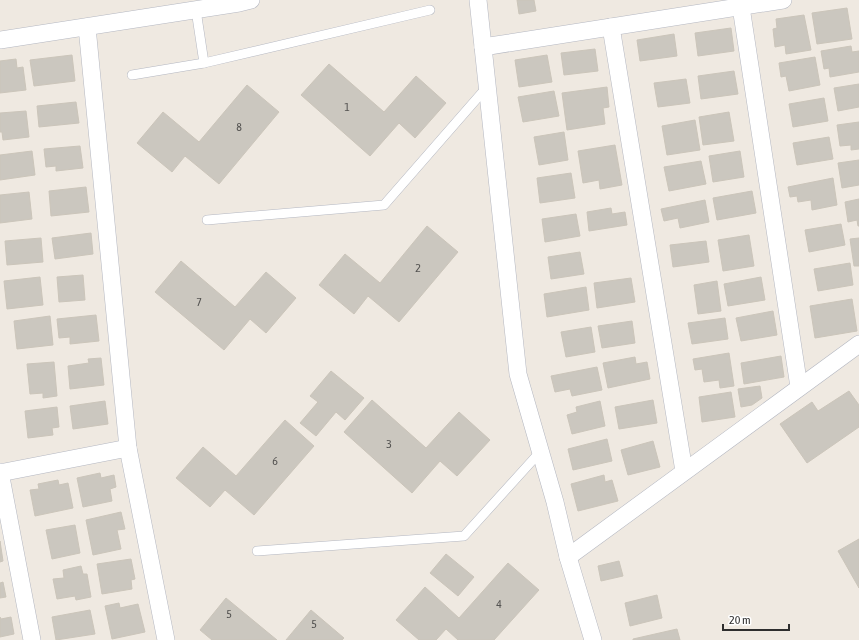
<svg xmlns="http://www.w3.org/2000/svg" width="859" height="640" font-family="'Asap Condensed',sans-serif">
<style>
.building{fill:#cbc7bf;stroke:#cbc5ba}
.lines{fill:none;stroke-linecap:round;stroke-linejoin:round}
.lane-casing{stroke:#b4b7c1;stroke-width:10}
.street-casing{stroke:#b4b7c1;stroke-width:18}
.lane{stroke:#fff;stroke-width:9}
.street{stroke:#fff;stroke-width:17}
.labels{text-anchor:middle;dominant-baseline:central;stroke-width:4;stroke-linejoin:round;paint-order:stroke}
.number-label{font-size:12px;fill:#555452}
</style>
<rect width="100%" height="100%" fill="#efe9e1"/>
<g class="building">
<polygon points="517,0 534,0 536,11 519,14"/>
<polygon points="847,8 852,39 817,44 812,13"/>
<polygon points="804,15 811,50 786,54 785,45 775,47 773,29 777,28 776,19"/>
<polygon points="731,28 734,51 698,56 695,33"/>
<polygon points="674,34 677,56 640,61 637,40"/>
<polygon points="851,46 852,52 859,51 859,72 830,77 829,68 824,69 821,51"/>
<polygon points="595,49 598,71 564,75 561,53"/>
<polygon points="72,55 75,81 34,86 30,60"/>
<polygon points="547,55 552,82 519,87 515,60"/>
<polygon points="815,57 820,85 789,91 786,76 781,77 779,63"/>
<polygon points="16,59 17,68 23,67 26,90 0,93 0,61"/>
<polygon points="329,64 384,112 416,76 446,103 415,138 399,123 370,156 301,95"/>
<polygon points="734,71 738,94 701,99 698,76"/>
<polygon points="686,79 690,103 658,107 654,83"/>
<polygon points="859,84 859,107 838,111 834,88"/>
<polygon points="247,85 279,112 219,184 185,156 172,172 137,143 163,112 199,142"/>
<polygon points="607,87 609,107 603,108 605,124 567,130 562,93"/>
<polygon points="554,91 559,116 523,122 518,97"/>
<polygon points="824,98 828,121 793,127 789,104"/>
<polygon points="76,102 79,123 39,127 37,106"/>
<polygon points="26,111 29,137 3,140 2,132 0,132 0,113"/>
<polygon points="729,112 734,141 703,145 699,117"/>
<polygon points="695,120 700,150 667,155 662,126"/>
<polygon points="859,122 859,149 851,150 851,145 840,146 837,125"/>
<polygon points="564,132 568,160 539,165 534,137"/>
<polygon points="829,137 833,159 797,165 793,143"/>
<polygon points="615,145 622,185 600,189 599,180 583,183 578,151"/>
<polygon points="80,146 83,168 56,171 56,166 46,167 44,149"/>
<polygon points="32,151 35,175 0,180 0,155"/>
<polygon points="740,151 744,177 713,182 709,156"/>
<polygon points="859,160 859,185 842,188 838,163"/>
<polygon points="701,161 706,184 669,191 664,167"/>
<polygon points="571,173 575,198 540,203 537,178"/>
<polygon points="833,178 837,205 812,210 811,200 798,202 797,196 790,197 788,187"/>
<polygon points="86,187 89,212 51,216 49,191"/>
<polygon points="752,191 756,213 717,220 713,198"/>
<polygon points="29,192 32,219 0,223 0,195"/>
<polygon points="859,199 859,226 858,226 857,220 848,222 845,202"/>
<polygon points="705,200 709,222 680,228 678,218 664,221 661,209"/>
<polygon points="611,208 612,214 625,212 627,225 589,231 587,212"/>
<polygon points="576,214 580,236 545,242 542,219"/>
<polygon points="841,224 845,245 809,252 805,230"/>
<polygon points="427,226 458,252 399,322 368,296 354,314 319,285 345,254 380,283"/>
<polygon points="91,233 93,254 55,259 52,238"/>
<polygon points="749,235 754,266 723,271 718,240"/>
<polygon points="41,238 43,262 7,265 5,241"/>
<polygon points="859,238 859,266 854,266 850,239"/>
<polygon points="706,241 709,262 673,267 670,245"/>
<polygon points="580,252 584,274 551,279 548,257"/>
<polygon points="181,261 235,307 266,272 296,298 266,333 250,319 224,350 155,292"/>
<polygon points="850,263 853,285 818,291 814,269"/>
<polygon points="83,275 85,300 59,302 57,277"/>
<polygon points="40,277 43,305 7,309 4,281"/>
<polygon points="761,277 765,300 728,306 724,284"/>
<polygon points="631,278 635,302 597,308 594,283"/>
<polygon points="717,281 721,311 698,314 694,285"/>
<polygon points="586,287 589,310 547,317 544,294"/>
<polygon points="852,299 857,331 815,338 810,306"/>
<polygon points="773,311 777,335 741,341 736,318"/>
<polygon points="96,315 99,341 70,344 70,337 59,338 57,319"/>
<polygon points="50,316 53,345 17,349 14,321"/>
<polygon points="725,318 728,339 692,344 688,323"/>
<polygon points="632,321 635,343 602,348 598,326"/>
<polygon points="591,327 595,352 566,357 561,332"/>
<polygon points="729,353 734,386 720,388 719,380 704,382 702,369 695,370 693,359"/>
<polygon points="781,356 784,377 744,384 741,363"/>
<polygon points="635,357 636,364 647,362 650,379 608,388 603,363"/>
<polygon points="101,358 104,385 70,389 68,366 89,363 88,359"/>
<polygon points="54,362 57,396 43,398 43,393 30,394 27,364"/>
<polygon points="597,367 602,390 572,396 570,389 555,392 551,376"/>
<polygon points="331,371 364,398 345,420 336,412 316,436 300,423 318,402 310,396"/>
<polygon points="760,386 762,398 752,405 741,407 738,389"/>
<polygon points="849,391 859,405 859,427 807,463 780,424 812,402 818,411"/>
<polygon points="731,392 735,417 702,422 699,397"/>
<polygon points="372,400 426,448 459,412 490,440 457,476 440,461 412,493 344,432"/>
<polygon points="653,400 657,423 619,429 615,407"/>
<polygon points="105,401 108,424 73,429 70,406"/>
<polygon points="600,401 605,426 572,434 567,415 577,412 576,407"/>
<polygon points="57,407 59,427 52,428 53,435 28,438 25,411"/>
<polygon points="285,420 314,446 254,515 225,490 210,507 176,478 203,447 236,476"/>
<polygon points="607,439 612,461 573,470 568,449"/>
<polygon points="653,441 660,467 628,475 621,450"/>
<polygon points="100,473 101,478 114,475 116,487 110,489 112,501 83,507 77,478"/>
<polygon points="604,475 605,482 612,480 618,501 578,511 571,484"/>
<polygon points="58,480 59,485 68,483 73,508 35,516 30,490 39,489 38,484"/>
<polygon points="121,512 125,529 117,530 121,549 93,555 86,520"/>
<polygon points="75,525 80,553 52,559 46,530"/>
<polygon points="859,539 859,588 838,551"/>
<polygon points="0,541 3,561 0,562"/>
<polygon points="446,554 474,577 458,596 430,573"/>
<polygon points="131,559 135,579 131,580 132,589 102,594 97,564"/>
<polygon points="619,561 623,576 601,581 598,566"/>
<polygon points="508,563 539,590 494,640 458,640 446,629 436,640 419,640 396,620 425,587 459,618"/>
<polygon points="81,566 83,574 87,574 91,597 76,600 75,596 57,599 53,579 64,578 63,570"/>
<polygon points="3,582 6,597 0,598 0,583"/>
<polygon points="657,595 662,618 630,626 625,603"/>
<polygon points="226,598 277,640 212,640 200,630"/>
<polygon points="119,603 120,608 138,604 145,632 112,639 105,606"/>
<polygon points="90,610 95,634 56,640 52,617"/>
<polygon points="311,610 344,638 342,640 286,640"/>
<polygon points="0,617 1,619 11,617 14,634 0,637"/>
<polygon points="677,629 680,640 633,640 633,639"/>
</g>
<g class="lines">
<defs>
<g id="lane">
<polyline points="196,10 204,63"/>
<polyline points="132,75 204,63 430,10"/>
<polyline points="207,220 384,205 487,87"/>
<polyline points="257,551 464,536 540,452"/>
</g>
<g id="street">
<polyline points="478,0 518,374 555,502 568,557 593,640"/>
<polyline points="741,7 799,387"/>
<polyline points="87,27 128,448 166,640"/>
<polyline points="611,27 684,471"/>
<polyline points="0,40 239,3 251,0"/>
<polyline points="483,47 783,0"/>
<polyline points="0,472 32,640"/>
<polyline points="0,473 128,448"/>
<polyline points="568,557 859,344"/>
</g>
</defs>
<use href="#lane" class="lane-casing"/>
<use href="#street" class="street-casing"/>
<use href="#lane" class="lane"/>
<use href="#street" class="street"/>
</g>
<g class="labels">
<g class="number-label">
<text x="347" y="107">1</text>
<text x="239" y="127">8</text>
<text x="418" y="268">2</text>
<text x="199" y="302">7</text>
<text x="389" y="444">3</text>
<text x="275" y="461">6</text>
<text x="499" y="604">4</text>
<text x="229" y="614">5</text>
<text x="314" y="624">5</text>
</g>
</g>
<path d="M723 624v6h66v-6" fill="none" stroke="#2e2e2e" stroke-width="2"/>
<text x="729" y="624" font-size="12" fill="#2e2e2e" stroke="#ffffff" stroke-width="3" paint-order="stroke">20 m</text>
</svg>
